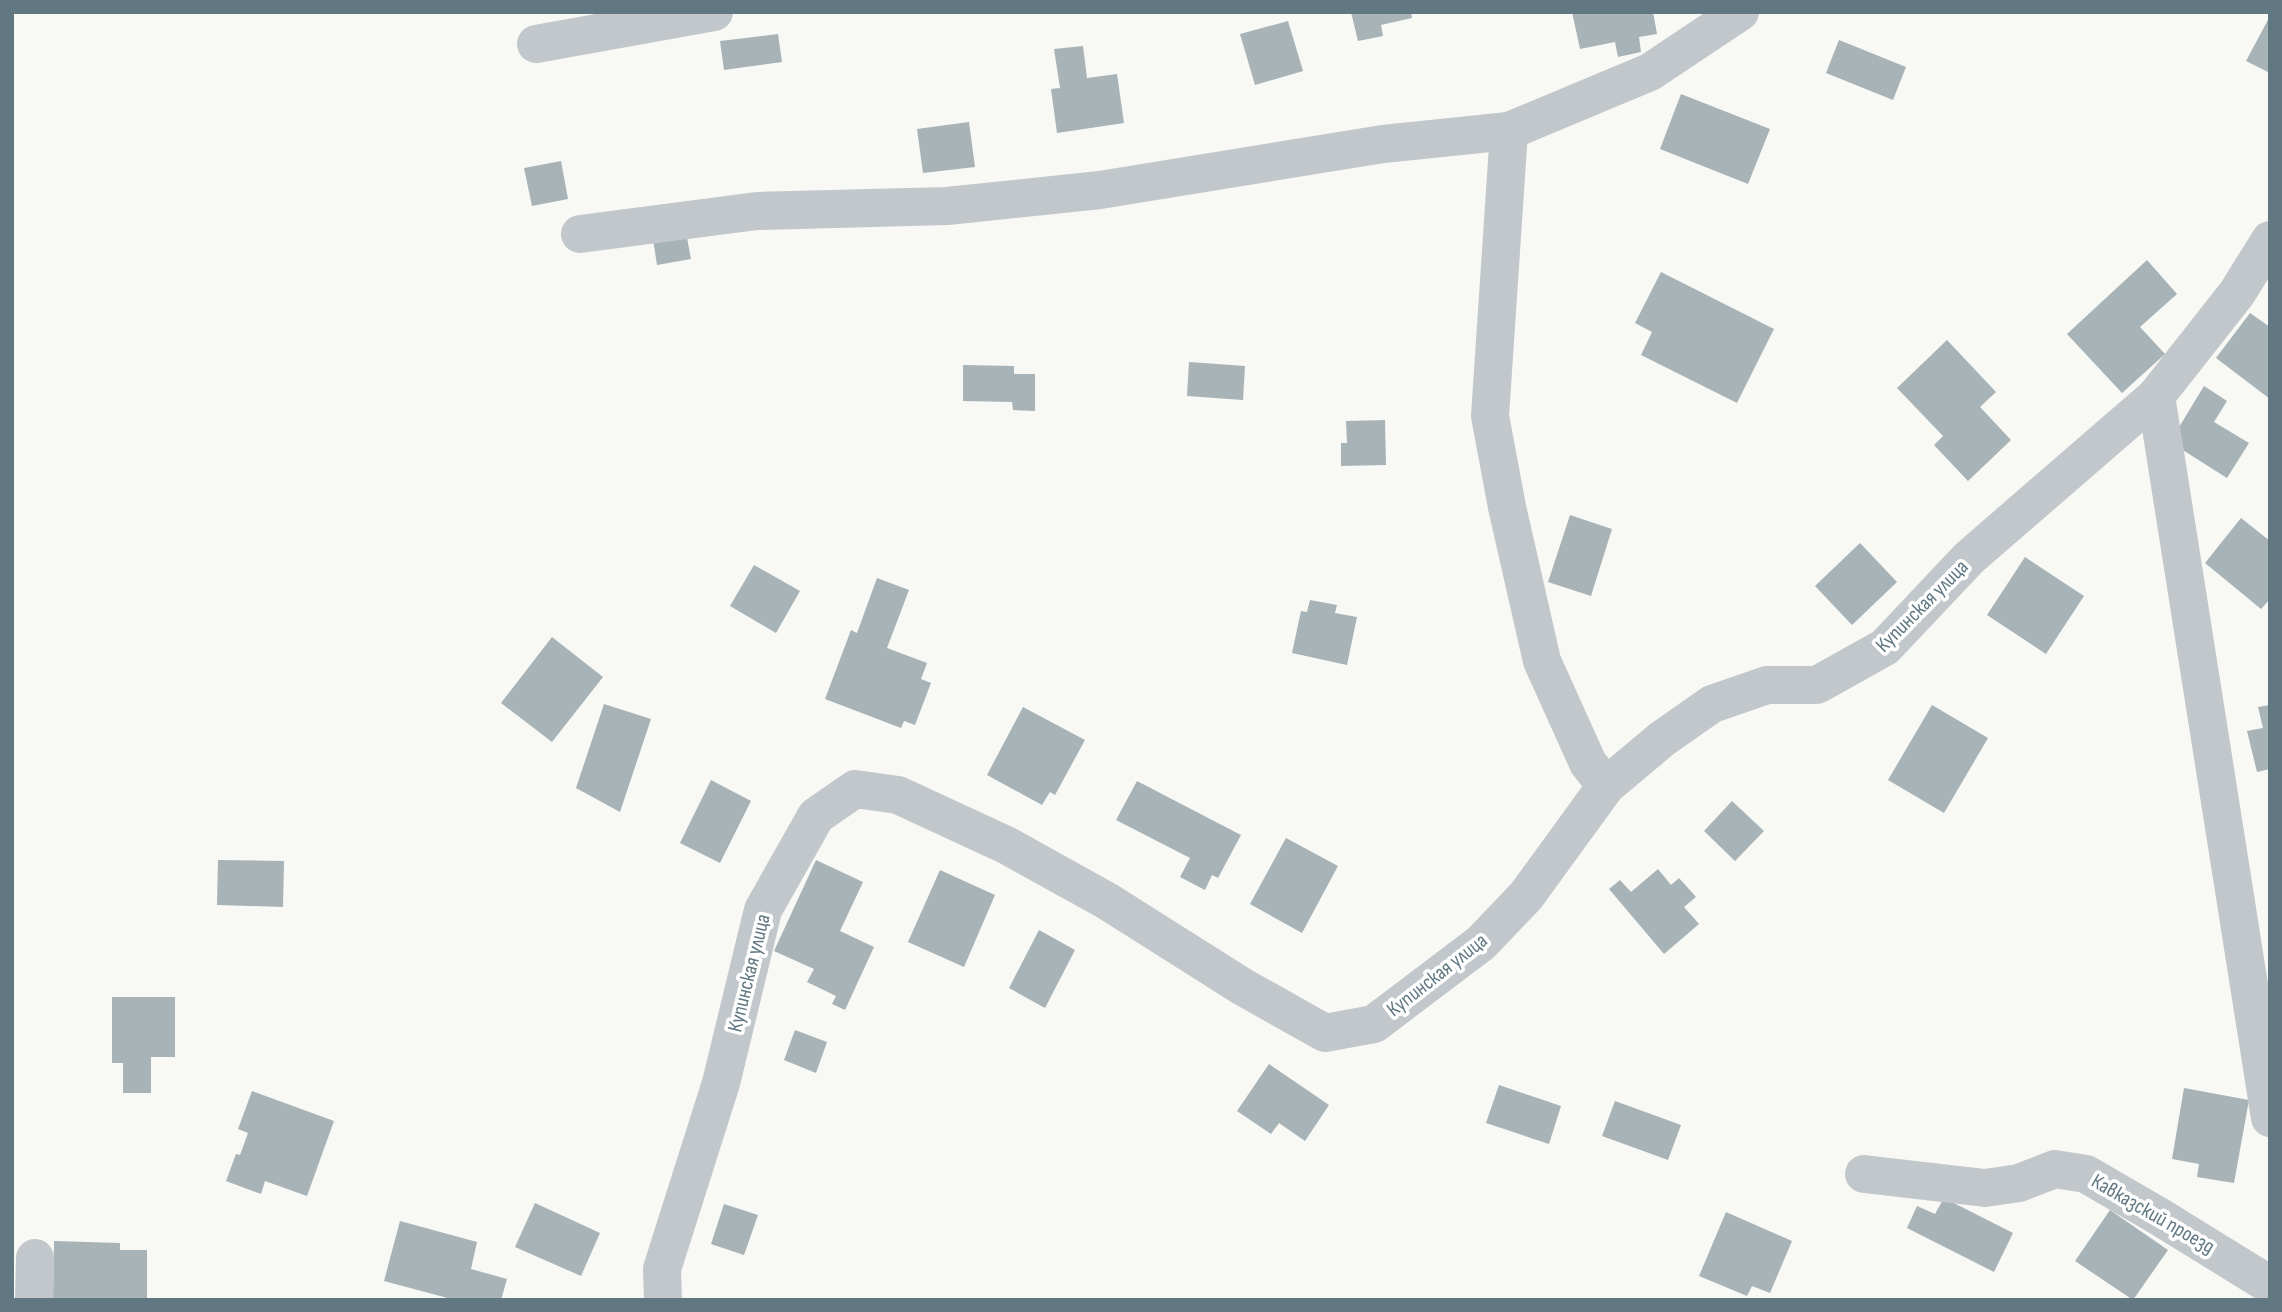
<svg xmlns="http://www.w3.org/2000/svg" width="2282" height="1312" font-family="'Sofia Sans Condensed',sans-serif">
<style>
.building{fill:#a7b3b7}
.lines{fill:none;stroke-linecap:round;stroke-linejoin:round}
.minor{stroke:#c1c7ca;stroke-width:38}
.labels{text-anchor:middle;dominant-baseline:central;stroke-width:7;stroke-linejoin:round;paint-order:stroke}
.street-label{font-size:21px;fill:#617782;stroke:#fff}
</style>
<rect width="100%" height="100%" fill="#f8f8f5"/>
<g class="building">
<polygon points="1351,12 1411,12 1412,18 1381,25 1383,36 1358,41"/>
<polygon points="1572,12 1653,12 1657,34 1639,37 1641,52 1618,57 1615,42 1580,49"/>
<polygon points="2270,16 2270,73 2246,61"/>
<polygon points="1288,21 1303,71 1255,85 1240,34"/>
<polygon points="778,34 782,62 724,70 720,41"/>
<polygon points="1839,40 1906,67 1893,100 1826,73"/>
<polygon points="1083,46 1087,78 1117,74 1124,123 1057,133 1051,89 1060,88 1054,49"/>
<polygon points="1681,94 1770,129 1748,184 1660,149"/>
<polygon points="969,122 975,167 923,173 917,129"/>
<polygon points="561,161 568,199 532,206 524,168"/>
<polygon points="686,232 691,259 657,265 653,239"/>
<polygon points="2147,260 2177,294 2140,327 2165,354 2122,393 2067,334"/>
<polygon points="1661,272 1774,329 1737,403 1641,355 1652,332 1635,323"/>
<polygon points="2250,313 2270,327 2270,399 2216,358"/>
<polygon points="1947,340 1996,392 1980,407 2011,440 1968,481 1934,445 1943,436 1897,388"/>
<polygon points="1189,362 1245,366 1243,400 1187,396"/>
<polygon points="963,365 1014,366 1014,374 1035,374 1035,411 1013,410 1012,402 963,401"/>
<polygon points="2204,386 2227,401 2214,422 2249,443 2227,478 2170,442"/>
<polygon points="1385,420 1386,465 1341,466 1341,443 1347,443 1346,421"/>
<polygon points="1570,515 1612,529 1591,596 1548,582"/>
<polygon points="2241,518 2270,541 2270,599 2261,609 2205,563"/>
<polygon points="1860,543 1897,582 1852,625 1815,586"/>
<polygon points="2025,557 2084,596 2046,654 1987,615"/>
<polygon points="754,565 800,591 776,633 730,606"/>
<polygon points="877,578 909,590 887,648 927,663 921,679 931,683 915,725 904,721 901,728 825,699 851,630 857,633"/>
<polygon points="1310,600 1337,605 1335,613 1357,617 1347,665 1292,653 1301,611 1307,612"/>
<polygon points="552,637 603,677 552,742 501,703"/>
<polygon points="604,704 651,719 620,812 576,788"/>
<polygon points="1932,705 1988,738 1944,813 1888,780"/>
<polygon points="2270,705 2270,769 2257,772 2247,731 2263,728 2258,707"/>
<polygon points="1023,707 1085,740 1055,795 1050,792 1042,805 987,775"/>
<polygon points="711,780 751,801 720,863 680,843"/>
<polygon points="1137,781 1241,835 1218,878 1212,875 1205,890 1180,877 1190,858 1116,820"/>
<polygon points="1732,801 1764,831 1735,861 1704,831"/>
<polygon points="1286,838 1338,866 1302,933 1250,904"/>
<polygon points="218,860 284,861 283,907 217,905"/>
<polygon points="816,860 863,882 840,931 874,947 845,1010 832,1004 836,996 807,982 814,969 774,951"/>
<polygon points="1658,869 1671,885 1679,878 1696,897 1684,907 1699,924 1664,954 1609,889 1620,880 1631,892"/>
<polygon points="940,870 995,895 964,967 908,942"/>
<polygon points="1039,930 1075,950 1045,1008 1009,988"/>
<polygon points="112,997 175,997 175,1057 151,1057 151,1093 123,1093 123,1063 112,1063"/>
<polygon points="795,1030 827,1042 816,1073 784,1060"/>
<polygon points="1269,1064 1329,1105 1305,1141 1279,1123 1271,1134 1237,1111"/>
<polygon points="1499,1085 1561,1106 1549,1144 1486,1123"/>
<polygon points="2184,1088 2249,1100 2234,1183 2197,1177 2199,1164 2172,1159"/>
<polygon points="252,1091 334,1121 307,1196 265,1181 261,1194 226,1181 236,1154 240,1155 248,1133 238,1129"/>
<polygon points="1615,1101 1681,1125 1668,1160 1602,1136"/>
<polygon points="1944,1198 2013,1233 1994,1272 1907,1228 1917,1206 1935,1214"/>
<polygon points="535,1203 600,1233 581,1276 515,1247"/>
<polygon points="724,1204 758,1215 744,1255 711,1244"/>
<polygon points="2110,1210 2168,1250 2133,1300 2075,1261"/>
<polygon points="1726,1212 1792,1241 1770,1293 1752,1286 1747,1296 1699,1276"/>
<polygon points="400,1221 477,1242 471,1269 507,1279 501,1300 455,1300 384,1281"/>
<polygon points="54,1241 120,1243 120,1250 147,1250 147,1298 53,1300"/>
</g>
<g class="lines">
<g class="minor">
<polyline points="536,44 714,12"/>
<polyline points="580,234 757,211 947,206 1100,190 1383,144 1509,131"/>
<polyline points="2156,396 2270,1118"/>
<polyline points="1606,786 1588,763 1542,661 1507,507 1490,416 1509,131 1650,72 1740,12"/>
<polyline points="1864,1174 1985,1188 2019,1183 2055,1169 2086,1174 2160,1217 2270,1285"/>
<polyline points="34,1300 35,1258"/>
<polyline points="663,1300 662,1269 721,1083 763,910 816,816 855,789 898,795 1006,845 1107,901 1243,987 1325,1033 1374,1024 1481,943 1526,896 1606,786 1662,739 1712,704 1767,685 1817,685 1885,647 1969,558 2156,396 2237,293 2270,240"/>
</g>
</g>
<g class="labels">
<g class="street-label">
<text transform="translate(1922 606) rotate(-45)">Купинская улица</text>
<text transform="translate(749 973) rotate(-76)">Купинская улица</text>
<text transform="translate(1437 975) rotate(-38)">Купинская улица</text>
<text transform="translate(2153 1214) rotate(30)">Кавказский проезд</text>
</g>
</g>
<rect width="2282" height="1312" fill="none" stroke="#617782" stroke-width="28"/>
</svg>
